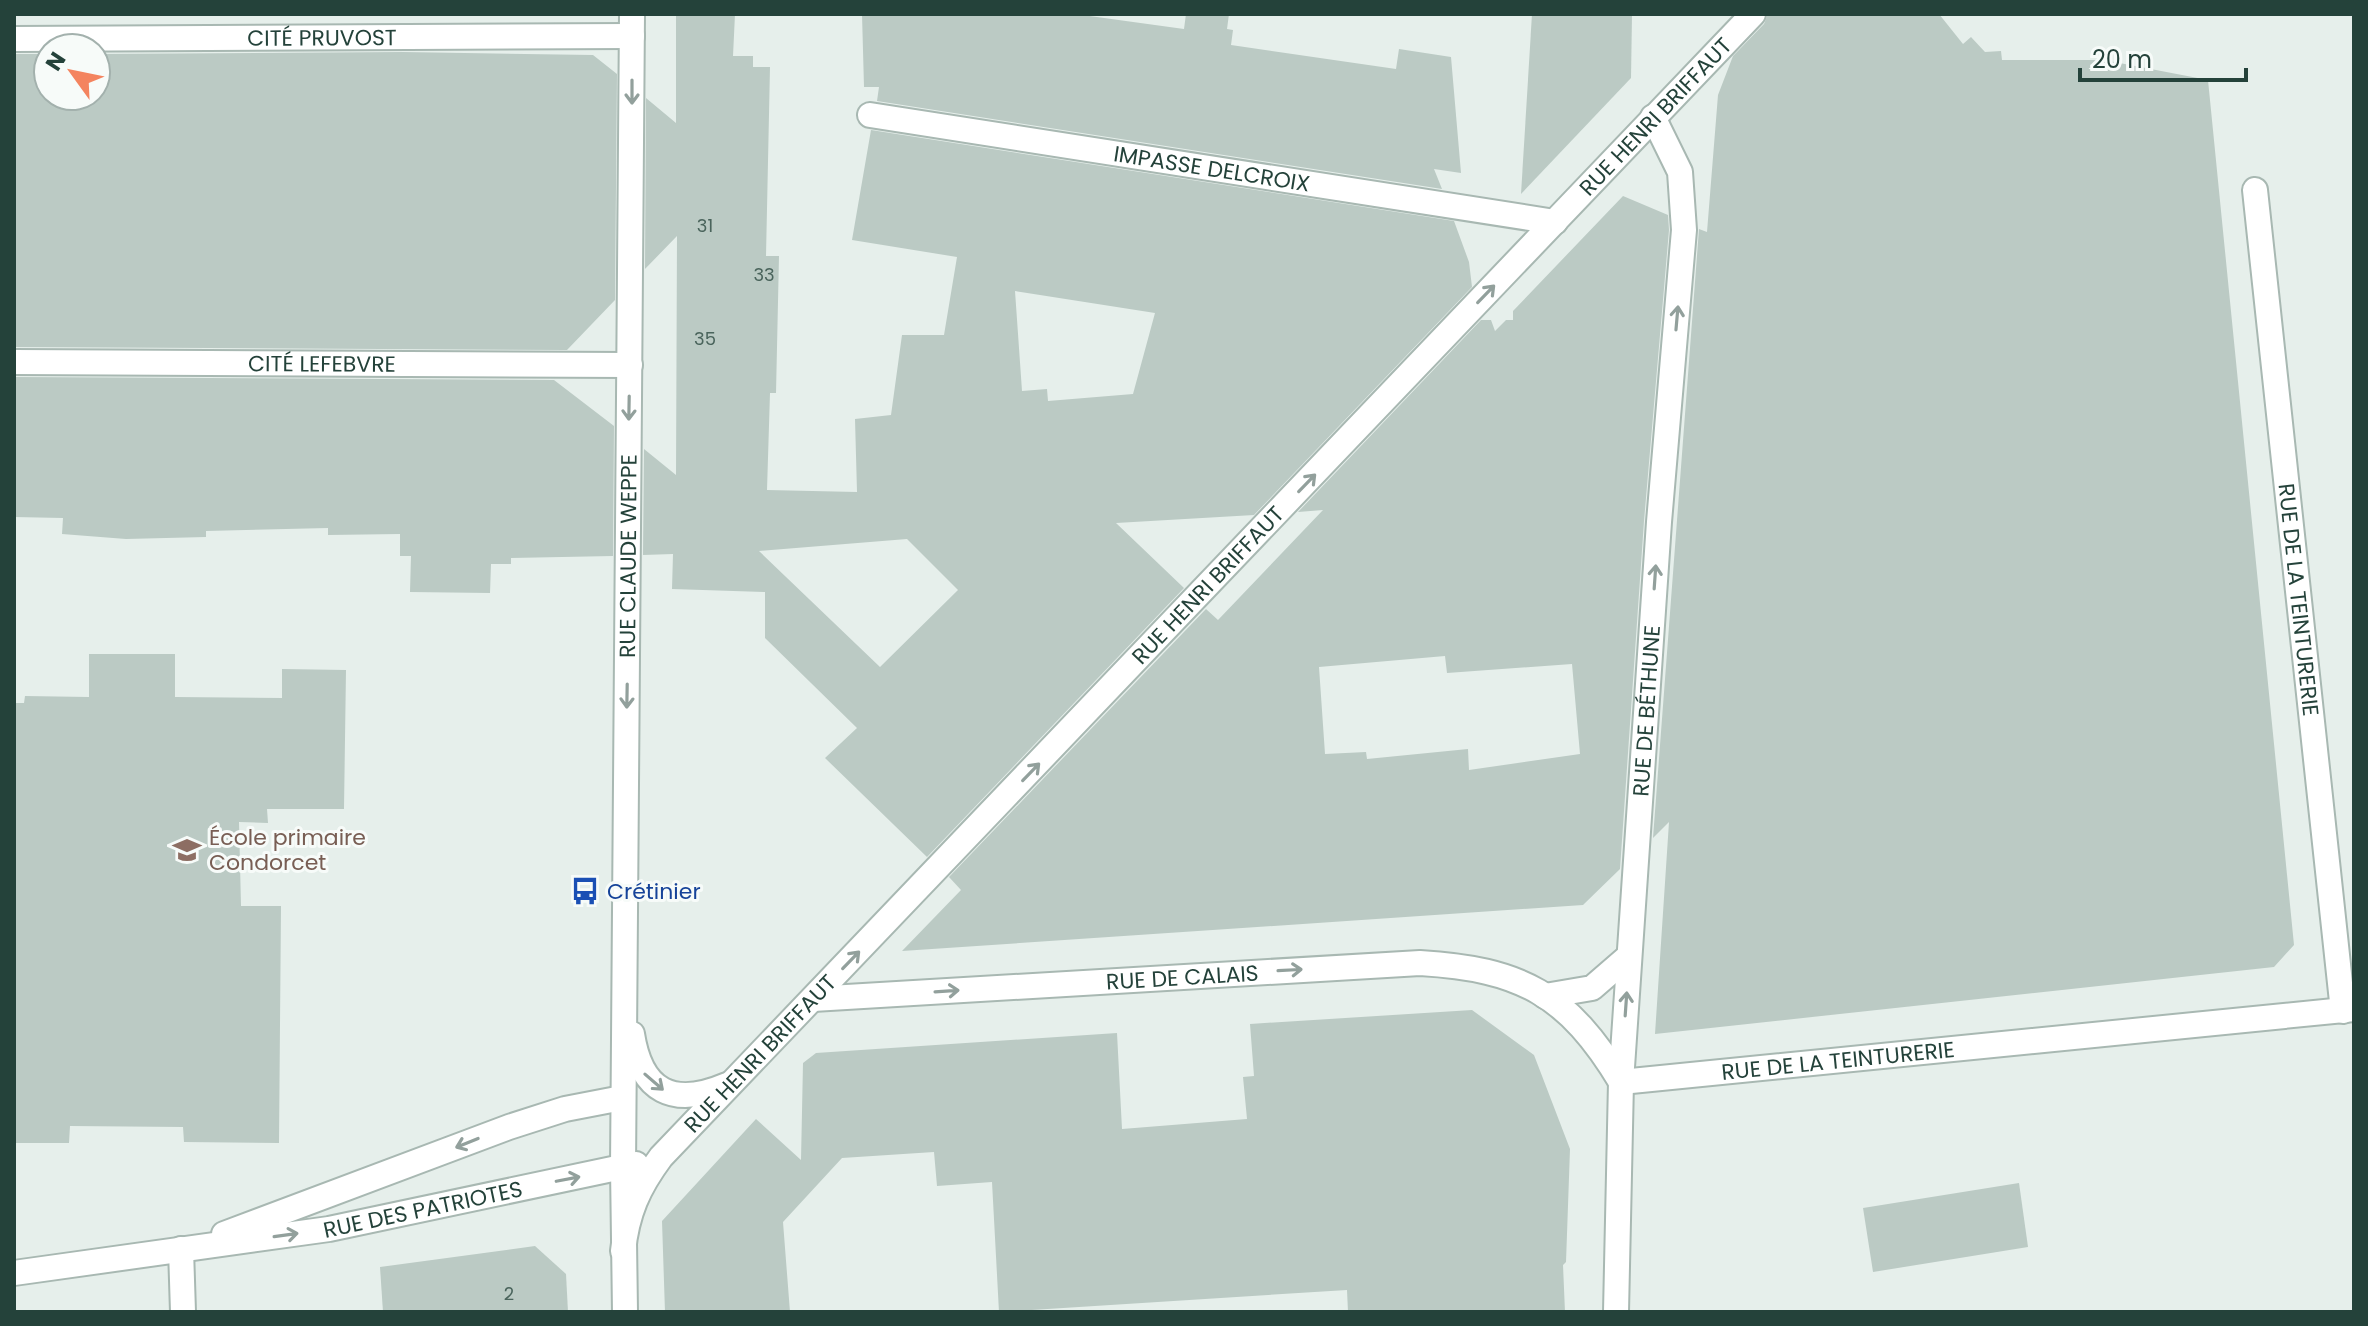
<svg xmlns="http://www.w3.org/2000/svg" width="2368" height="1326" font-family="Poppins,sans-serif">
<style>
.building{fill:#bbcac4;fill-rule:evenodd}
.lines{fill:none;stroke-linecap:round;stroke-linejoin:round}
.minor-casing{stroke:#a8b8b2;stroke-width:28}
.tertiary-casing{stroke:#a8b8b2;stroke-width:28}
.minor{stroke:#fff;stroke-width:24}
.tertiary{stroke:#fff;stroke-width:24}
.oneway{stroke:#92a09c}
.labels{text-anchor:middle;dominant-baseline:central;stroke-width:6;stroke-linejoin:round;paint-order:stroke}
.number-label{font-size:18px;fill:#4a645c}
.street-label{font-size:22px;fill:#24423a;stroke:#f7fbf9}
.education-label{font-size:22px;fill:#785e54;stroke:#f7fbf9;text-anchor:start}
.transit-label{font-size:22px;fill:#164399;stroke:#f7fbf9;text-anchor:start}
</style>
<rect width="100%" height="100%" fill="#e6efeb"/>
<g class="building">
<path d="M676,14H735L733,56H753V67H770L766,256H779L776,393H770L767,490L857,492L855,419L891,415L902,335H944L957,257L852,240L871,130L1454,221L1469,262L1472,287L1254,515L1116,523L1184,588L927,857L825,758L857,728L765,638V592L672,589L673,554L643,555L644,449L676,475L677,236L645,269L646,98L676,123ZM1015,291L1155,313L1133,394L1048,401L1047,389L1022,391ZM907,539L958,590L880,667L759,551Z"/>
<polygon points="862,14 1075,14 1184,29 1186,14 1229,14 1227,29 1233,30 1231,45 1396,69 1399,49 1451,57 1461,173 1434,169 1442,189 877,101 879,87 864,87"/>
<polygon points="1532,14 1632,14 1631,78 1521,194"/>
<polygon points="1768,14 1939,14 1963,44 1971,37 1985,52 2001,51 2002,60 2104,60 2208,80 2294,945 2274,967 1655,1034 1669,822 1653,838 1699,229 1707,232 1718,95 1733,56 1764,24"/>
<polygon points="403,52 593,55 617,74 615,300 567,350 14,347 14,54 48,54 48,96 96,96 96,54"/>
<path d="M1623,196L1668,215L1669,230L1644,521L1620,869L1583,905L902,951L961,890L949,877L1206,609L1218,620L1323,510L1298,512L1481,320H1491L1495,331L1506,320H1513V311ZM1445,656L1447,673L1572,664L1580,754L1469,770L1468,749L1367,759L1366,752L1325,754L1319,667Z"/>
<polygon points="14,377 554,380 614,426 613,556 511,558 511,564 491,564 490,593 410,592 411,556 400,556 400,534 328,535 328,528 206,531 206,537 126,539 62,534 63,518 14,517"/>
<polygon points="89,654 175,654 175,697 282,698 282,669 346,670 344,809 267,809 268,823 239,822 241,906 281,906 279,1143 184,1142 183,1127 70,1126 69,1143 14,1143 14,703 24,703 25,696 89,697"/>
<polygon points="1472,1010 1534,1055 1570,1149 1566,1262 1563,1265 1565,1312 1348,1312 1347,1290 999,1312 992,1182 937,1186 934,1152 842,1158 783,1222 790,1312 665,1312 662,1221 756,1119 801,1160 803,1063 816,1053 1117,1033 1122,1129 1247,1119 1243,1077 1254,1076 1250,1024"/>
<polygon points="2019,1183 2028,1247 1873,1272 1863,1208"/>
<polygon points="535,1246 566,1274 568,1312 383,1312 380,1267"/>
</g>
<g class="lines">
<defs>
<g id="minor">
<path id="s1" d="M14,39L632,36"/>
<path id="s2" d="M870,115L1555,222"/>
<path id="s3" d="M2255,190L2343,1011"/>
<path id="s4" d="M14,362L630,365"/>
<polyline points="1545,996 1592,988 1629,956"/>
<path id="s5" d="M813,999L1420,963C1521,969 1568,994 1621,1082"/>
<path id="s6" d="M1621,1082L2354,1009"/>
<polyline points="623,1168 625,1312"/>
<polyline points="181,1249 183,1312"/>
<path id="s7" d="M1616,1312L1621,1082L1659,522L1684,230L1680,172L1653,117"/>
</g>
<g id="tertiary">
<path d="M632,1034C641,1092 673,1108 727,1085"/>
<path id="s8" d="M623,1168L632,14"/>
<polyline points="224,1234 509,1127 565,1109 622,1098"/>
<path id="s9" d="M623,1251C627,1213 638,1188 661,1157L1753,14"/>
<path id="s10" d="M14,1273L329,1229L636,1164"/>
</g>
</defs>
<use href="#minor" class="minor-casing"/>
<use href="#tertiary" class="tertiary-casing"/>
<use href="#minor" class="minor"/>
<use href="#tertiary" class="tertiary"/>
</g>
<defs><path id="oneway-shaft" d="M-6 0H5M1.5-3L5.5 0L1.5 3" fill="none" stroke-width="1.6" stroke-linecap="round" stroke-linejoin="round" transform="scale(2)"/></defs>
<g class="oneway">
<use href="#oneway-shaft" transform="translate(632 92) rotate(90)"/>
<use href="#oneway-shaft" transform="translate(1486 294) rotate(-46)"/>
<use href="#oneway-shaft" transform="translate(1677 318) rotate(-85)"/>
<use href="#oneway-shaft" transform="translate(629 408) rotate(91)"/>
<use href="#oneway-shaft" transform="translate(1307 483) rotate(-46)"/>
<use href="#oneway-shaft" transform="translate(1655 577) rotate(-86)"/>
<use href="#oneway-shaft" transform="translate(627 696) rotate(91)"/>
<use href="#oneway-shaft" transform="translate(1031 772) rotate(-46)"/>
<use href="#oneway-shaft" transform="translate(851 960) rotate(-46)"/>
<use href="#oneway-shaft" transform="translate(1290 970) rotate(-3)"/>
<use href="#oneway-shaft" transform="translate(947 991) rotate(-4)"/>
<use href="#oneway-shaft" transform="translate(1626 1004) rotate(-86)"/>
<use href="#oneway-shaft" transform="translate(654 1082) rotate(41)"/>
<use href="#oneway-shaft" transform="translate(467 1143) rotate(158)"/>
<use href="#oneway-shaft" transform="translate(568 1179) rotate(-11)"/>
<use href="#oneway-shaft" transform="translate(286 1235) rotate(-8)"/>
</g>
<defs>
<symbol id="school-bare" viewBox="-9 -9 18 18"><path d="M0-5L7-2L0 1L-7-2ZM-4 1L0 2.5L4 1V4Q0 6-4 4Z" fill="#8d6e63" stroke="#f7fbf9" stroke-width="2.5" paint-order="stroke"/></symbol>
<symbol id="bus-bare" viewBox="-9 -9 18 18"><path d="M-5-6H5V4H4V6H2V4H-2V6H-4V4H-5ZM-3.5-4V0h7V-4ZM-3.5 1.2v1.5H-2V1.2ZM2 1.2v1.5H3.5V1.2Z" fill="#1a4fb4" stroke="#f7fbf9" stroke-width="2.5" paint-order="stroke"/></symbol>
</defs>
<g fill-rule="evenodd">
<use href="#school-bare" x="167" y="830" width="40" height="40"/>
<use href="#bus-bare" x="565" y="871" width="40" height="40"/>
</g>
<g class="labels">
<g class="number-label">
<text x="705" y="225">31</text>
<text x="764" y="274">33</text>
<text x="705" y="338">35</text>
<text x="509" y="1293">2</text>
</g>
<g class="street-label">
<text stroke="none"><textPath href="#s1" startOffset="308">CITÉ PRUVOST</textPath></text>
<text stroke="none"><textPath href="#s9" startOffset="1542">RUE HENRI BRIFFAUT</textPath></text>
<text stroke="none"><textPath href="#s2" startOffset="346">IMPASSE DELCROIX</textPath></text>
<text stroke="none"><textPath href="#s4" startOffset="308">CITÉ LEFEBVRE</textPath></text>
<text stroke="none"><textPath href="#s8" startOffset="612">RUE CLAUDE WEPPE</textPath></text>
<text stroke="none"><textPath href="#s9" startOffset="894">RUE HENRI BRIFFAUT</textPath></text>
<text stroke="none"><textPath href="#s3" startOffset="412">RUE DE LA TEINTURERIE</textPath></text>
<text stroke="none"><textPath href="#s7" startOffset="602">RUE DE BÉTHUNE</textPath></text>
<text stroke="none"><textPath href="#s5" startOffset="370">RUE DE CALAIS</textPath></text>
<text stroke="none"><textPath href="#s9" startOffset="246">RUE HENRI BRIFFAUT</textPath></text>
<text stroke="none"><textPath href="#s6" startOffset="218">RUE DE LA TEINTURERIE</textPath></text>
<text stroke="none"><textPath href="#s10" startOffset="414">RUE DES PATRIOTES</textPath></text>
</g>
<g class="education-label">
<text x="209" y="837">École primaire<tspan x="209" dy="25">Condorcet</tspan></text>
</g>
<g class="transit-label">
<text x="607" y="891">Crétinier</text>
</g>
</g>
<rect width="2368" height="1326" fill="none" stroke="#24423a" stroke-width="32"/>
<g transform="translate(72 72) rotate(303)"><circle r="38" fill="#f7fbf9" stroke="#a3b1ad" stroke-width="2"/>
<path d="M0-6L14 30L0 20L-14 30Z" fill="#f4845f"/>
<text y="-12" font-size="22" font-weight="bold" text-anchor="middle" fill="#24423a">N</text>
</g>
<path d="M2080 68v12h166v-12" fill="none" stroke="#24423a" stroke-width="4"/>
<text x="2092" y="68" font-size="24" fill="#24423a" stroke="#f7fbf9" stroke-width="6" paint-order="stroke">20 m</text>
</svg>
